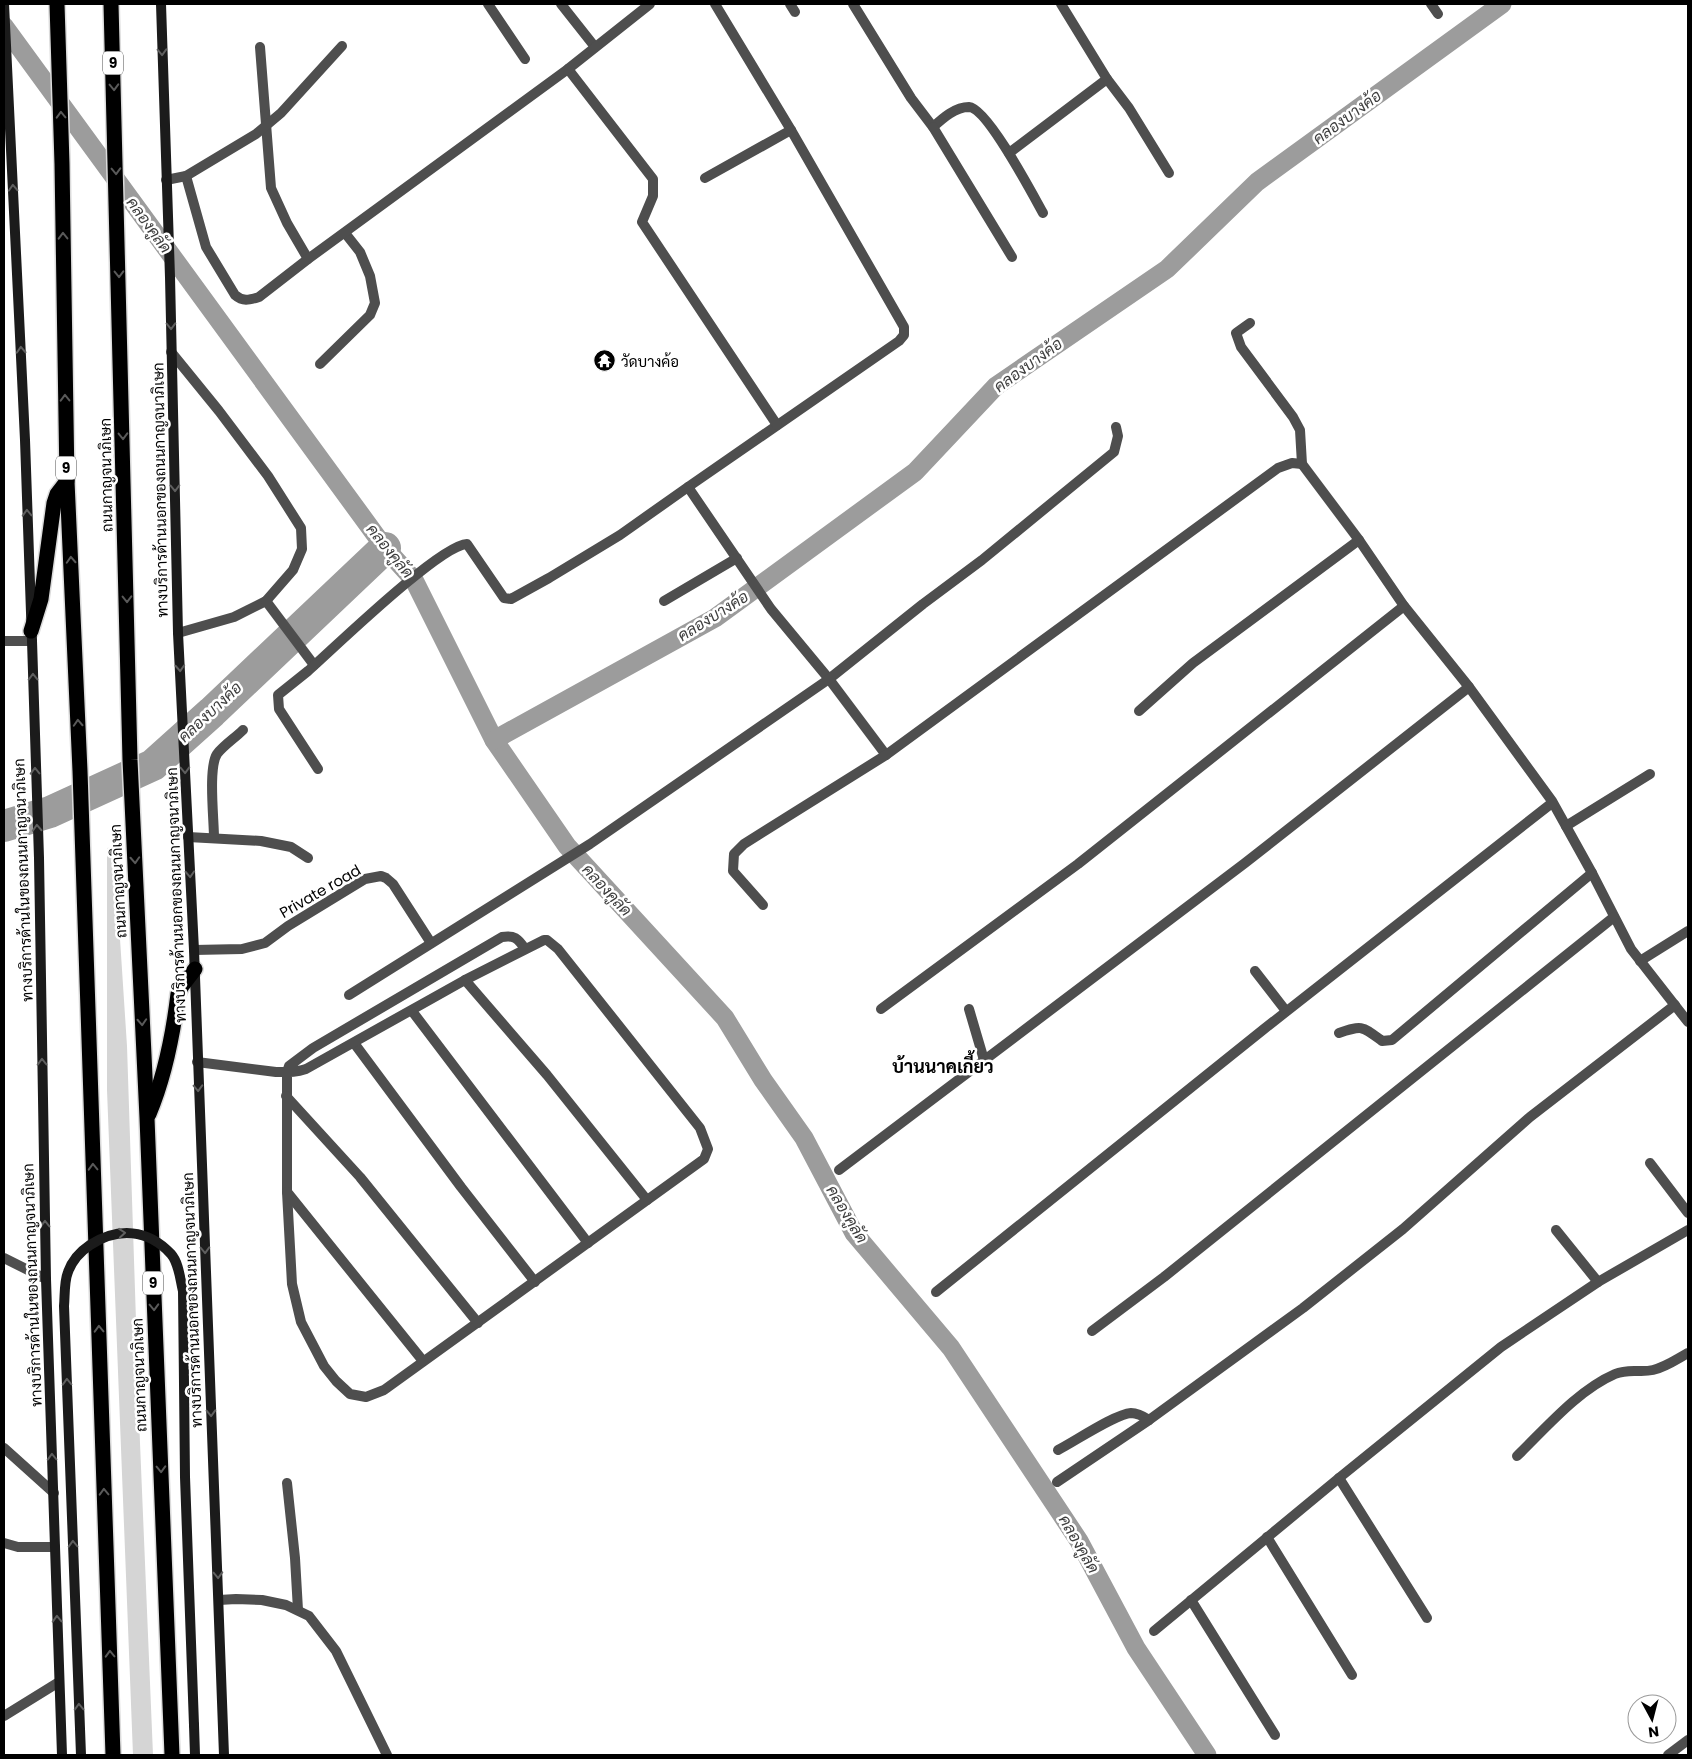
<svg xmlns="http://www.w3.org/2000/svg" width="1692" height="1759" font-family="Poppins,Sarabun,sans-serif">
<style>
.green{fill:#d5d5d5}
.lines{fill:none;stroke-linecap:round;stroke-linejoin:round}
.canal{stroke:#9c9c9c;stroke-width:19}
.river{stroke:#9c9c9c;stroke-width:32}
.highway-casing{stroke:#dbdbdb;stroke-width:18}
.lane{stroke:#4e4e4e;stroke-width:10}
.street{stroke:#4e4e4e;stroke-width:10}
.secondary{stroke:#1b1b1b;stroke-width:10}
.highway{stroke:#000;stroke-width:15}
.secondary-bridge{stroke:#1b1b1b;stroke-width:10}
.oneway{stroke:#5f5f5f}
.oneway2{stroke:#595959}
.labels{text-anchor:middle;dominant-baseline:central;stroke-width:5;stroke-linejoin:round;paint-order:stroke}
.shield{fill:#fff;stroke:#4c4c4c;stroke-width:1}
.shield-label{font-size:14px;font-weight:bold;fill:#000}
.poi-label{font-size:15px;fill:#000;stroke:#fff;text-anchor:start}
.street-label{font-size:15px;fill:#000;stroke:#fff}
.water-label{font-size:16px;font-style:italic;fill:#3d3d3d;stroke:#fff}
.quarter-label{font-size:18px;font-weight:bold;fill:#000;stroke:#fff}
</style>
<rect width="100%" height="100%" fill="#fff"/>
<polygon class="green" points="114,847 127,1046 140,1443 153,1755 133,1755 107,1090 107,848"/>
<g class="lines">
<g class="canal">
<polyline points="4,26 385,548 414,580 494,740 567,846 725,1018 763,1080 804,1138 854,1233 951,1348 1079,1541 1136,1648 1207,1755"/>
<polyline points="494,740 715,618 915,472 996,386 1167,269 1257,182 1502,4"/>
</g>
<polyline class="river" points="4,826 50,812 153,765 212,712 385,548"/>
<defs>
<g id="highway">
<polyline points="57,4 62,164 67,481 80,771 113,1755"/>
<polyline points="111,4 130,760 147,1118 172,1755"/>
<polyline points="31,631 41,599 54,503 57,494 67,481"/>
<path d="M149,1114C165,1076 173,1035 178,994L182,986L195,969"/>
</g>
</defs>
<use href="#highway" class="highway-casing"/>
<g class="lane">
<polyline points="715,4 791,130 904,327 904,335 899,341 688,487 771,609 829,679"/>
<polyline points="260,47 271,188 287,223 308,259"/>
<polyline points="568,69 653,179 653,196 642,222 777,425"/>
<polyline points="705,178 791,130"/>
<polyline points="171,352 219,411 268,476 301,528 302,549 293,570 266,601 234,617 178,633"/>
<polyline points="320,364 370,315 375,303 370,276 360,252 345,233"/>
<polyline points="266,601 314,665"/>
<polyline points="664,601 737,558"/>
<path d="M318,769L279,709L278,695C288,687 298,679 308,671C334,648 440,545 467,544L504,598L511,599L549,578L620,535L688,487"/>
<polyline points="1640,961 1688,931"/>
<polyline points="465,980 547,1075 647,1200"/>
<polyline points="412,1011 588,1243"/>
<polyline points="354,1043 461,1187 535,1282"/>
<path d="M197,1062L276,1072C288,1072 294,1073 306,1069L465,980L544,940H547L558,949L700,1128L708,1149L704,1159L384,1390L366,1397L350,1394L336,1381L324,1366L301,1322L292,1284L287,1192V1072L289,1066L313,1048L502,937C514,935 518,938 525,949"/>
<polyline points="286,1096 360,1177 478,1323"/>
<polyline points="287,1192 423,1361"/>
</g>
<g class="street">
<polyline points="488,4 525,59"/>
<polyline points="561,4 595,47"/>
<polyline points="790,4 795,12"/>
<path d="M853,4L911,98L933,127C943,118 955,107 969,107C987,108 1033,195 1043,213"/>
<polyline points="1431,4 1438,14"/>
<polyline points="1107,79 1129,108 1169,173"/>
<polyline points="933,127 1012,257"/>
<polyline points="1009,153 1107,79 1061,4"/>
<path d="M186,176L206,247L235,295C243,302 249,300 259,297L308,259L568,69L650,4"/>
<polyline points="166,180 186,176 256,134 281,113 342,46"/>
<polyline points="1250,323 1236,333 1241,347 1293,417 1300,430 1302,464 1359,540 1404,606 1469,687 1552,801 1592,873 1631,949 1688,1022"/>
<polyline points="4,641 32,641"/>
<polyline points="829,679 886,755"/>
<polyline points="1139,711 1193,663 1359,540"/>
<polyline points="1566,826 1650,774"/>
<polyline points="188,837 261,841 291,847 308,858"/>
<path d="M214,838C214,819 208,768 217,754C224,745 235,738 243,730"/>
<polyline points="763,905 733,871 734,854 744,844 886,755 1278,468 1292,463 1302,464"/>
<polyline points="194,950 242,949 265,943 288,926 365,879 381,876 386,878 393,884 431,943"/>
<polyline points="1255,971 1286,1011"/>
<polyline points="349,995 590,844 829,679 923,604 982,560 1114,452 1118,436 1116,427"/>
<polyline points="881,1009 1078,864 1404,606"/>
<polyline points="969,1009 984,1060"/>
<path d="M1339,1033C1363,1025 1362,1026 1382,1041L1392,1040L1592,873"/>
<polyline points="1650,1163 1688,1213"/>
<polyline points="839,1170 1245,863 1469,687"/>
<polyline points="1556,1230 1598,1282"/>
<polyline points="4,1258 46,1279"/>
<polyline points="936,1292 1264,1029 1552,803"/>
<polyline points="1092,1331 1164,1277 1614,917"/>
<polyline points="4,1448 54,1493"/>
<path d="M1058,1450C1074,1442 1115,1414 1131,1413C1138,1413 1143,1416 1149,1420"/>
<path d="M1517,1456C1546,1428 1578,1390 1615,1374C1629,1368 1640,1373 1653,1370C1666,1367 1677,1359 1688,1353"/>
<polyline points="1339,1478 1427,1618"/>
<polyline points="1057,1482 1149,1420 1303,1308 1403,1229 1530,1117 1675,1005"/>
<polyline points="287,1483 295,1558 298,1610"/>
<polyline points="1267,1537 1352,1675"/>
<polyline points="4,1543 18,1547 55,1547"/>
<polyline points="219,1600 236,1599 262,1600 286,1605 309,1616 336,1651 387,1755"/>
<polyline points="1191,1600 1275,1735"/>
<polyline points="1154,1631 1339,1478 1501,1347 1598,1282 1688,1230"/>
<polyline points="4,1716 59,1682"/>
<polyline points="1668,1755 1688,1740"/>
</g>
<g class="secondary">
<polyline points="4,4 25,440 32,641 39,858 46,1279 62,1755"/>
<polyline points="161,4 170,277 178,633 194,950 224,1755"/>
<polyline points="194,1725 195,1755"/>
</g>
<use href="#highway" class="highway"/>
<path class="secondary-bridge" d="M81,1755L64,1306C65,1295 64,1282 68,1272C72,1261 81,1251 90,1245C118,1227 148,1229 171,1254C179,1263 180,1279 183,1291L185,1477L194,1725"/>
</g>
<defs><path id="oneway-chevron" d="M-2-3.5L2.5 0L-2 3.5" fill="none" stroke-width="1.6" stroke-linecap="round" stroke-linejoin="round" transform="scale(1.25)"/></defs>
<g class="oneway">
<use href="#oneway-chevron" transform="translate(162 52) rotate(88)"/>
<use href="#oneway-chevron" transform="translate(13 188) rotate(-93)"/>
<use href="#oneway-chevron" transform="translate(171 326) rotate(89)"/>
<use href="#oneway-chevron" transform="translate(21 350) rotate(-93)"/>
<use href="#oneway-chevron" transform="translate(175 488) rotate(89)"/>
<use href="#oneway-chevron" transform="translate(27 513) rotate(-92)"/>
<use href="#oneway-chevron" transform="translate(180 668) rotate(87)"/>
<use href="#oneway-chevron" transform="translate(33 677) rotate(-91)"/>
<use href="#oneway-chevron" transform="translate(185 770) rotate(88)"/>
<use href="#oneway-chevron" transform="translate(35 771) rotate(-91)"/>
<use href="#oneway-chevron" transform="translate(37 828) rotate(-93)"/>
<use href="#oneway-chevron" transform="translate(190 874) rotate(87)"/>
<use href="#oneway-chevron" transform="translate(42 1062) rotate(-91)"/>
<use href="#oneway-chevron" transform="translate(198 1088) rotate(88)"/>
<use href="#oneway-chevron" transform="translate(45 1224) rotate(-91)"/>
<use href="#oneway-chevron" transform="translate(122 1233) rotate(-5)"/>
<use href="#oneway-chevron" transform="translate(205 1250) rotate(88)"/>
<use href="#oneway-chevron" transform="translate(67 1382) rotate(-92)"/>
<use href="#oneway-chevron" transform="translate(211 1413) rotate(88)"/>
<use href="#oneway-chevron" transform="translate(52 1457) rotate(-92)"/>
<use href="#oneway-chevron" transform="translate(73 1544) rotate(-92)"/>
<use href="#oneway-chevron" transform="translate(218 1575) rotate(88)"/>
<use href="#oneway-chevron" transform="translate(57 1619) rotate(-92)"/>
<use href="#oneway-chevron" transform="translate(79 1707) rotate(-92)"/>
</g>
<g class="oneway2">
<use href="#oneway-chevron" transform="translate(114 87) rotate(88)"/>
<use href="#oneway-chevron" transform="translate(61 115) rotate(-92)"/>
<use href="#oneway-chevron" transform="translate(116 171) rotate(88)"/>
<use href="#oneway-chevron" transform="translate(63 236) rotate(-91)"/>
<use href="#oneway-chevron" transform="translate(119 274) rotate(89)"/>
<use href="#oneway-chevron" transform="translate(65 398) rotate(-91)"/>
<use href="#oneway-chevron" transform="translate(123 436) rotate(89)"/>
<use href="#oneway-chevron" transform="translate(71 560) rotate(-93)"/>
<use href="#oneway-chevron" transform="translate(127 599) rotate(89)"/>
<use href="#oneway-chevron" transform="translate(78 723) rotate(-93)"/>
<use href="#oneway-chevron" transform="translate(135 860) rotate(87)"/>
<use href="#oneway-chevron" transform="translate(142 1022) rotate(87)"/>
<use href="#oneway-chevron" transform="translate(93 1167) rotate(-92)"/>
<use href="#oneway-chevron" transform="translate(154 1307) rotate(88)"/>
<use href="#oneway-chevron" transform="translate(99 1329) rotate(-92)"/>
<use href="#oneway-chevron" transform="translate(161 1469) rotate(88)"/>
<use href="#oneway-chevron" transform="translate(104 1492) rotate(-92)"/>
<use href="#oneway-chevron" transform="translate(110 1654) rotate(-92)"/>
</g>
<defs>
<symbol id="temple-disc" viewBox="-11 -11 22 22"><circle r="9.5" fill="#000" stroke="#fff"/><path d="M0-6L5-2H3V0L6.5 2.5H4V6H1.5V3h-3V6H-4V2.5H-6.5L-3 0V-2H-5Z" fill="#fff"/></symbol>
</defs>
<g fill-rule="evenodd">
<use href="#temple-disc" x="592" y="348" width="25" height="25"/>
</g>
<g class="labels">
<g class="shield">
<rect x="103" y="51.5" width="20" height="23" rx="4"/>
<rect x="56" y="456.5" width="20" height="23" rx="4"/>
<rect x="143" y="1271.5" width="20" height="23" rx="4"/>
</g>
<g class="shield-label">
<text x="113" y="63">9</text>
<text x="66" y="468">9</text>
<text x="153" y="1283">9</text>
</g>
<g class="poi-label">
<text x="621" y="361">วัดบางค้อ</text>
</g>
<g class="street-label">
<text transform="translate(106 475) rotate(-91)">ถนนกาญจนาภิเษก</text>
<text transform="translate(160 490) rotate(-91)">ทางบริการด้านนอกของถนนกาญจนาภิเษก</text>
<text transform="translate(23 880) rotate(-92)">ทางบริการด้านในของถนนกาญจนาภิเษก</text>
<text transform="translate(118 881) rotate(-93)">ถนนกาญจนาภิเษก</text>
<text transform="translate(320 891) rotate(-30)">Private road</text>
<text transform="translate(176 895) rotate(-92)">ทางบริการด้านนอกของถนนกาญจนาภิเษก</text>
<text transform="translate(32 1285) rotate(-92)">ทางบริการด้านในของถนนกาญจนาภิเษก</text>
<text transform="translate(192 1300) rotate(-92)">ทางบริการด้านนอกของถนนกาญจนาภิเษก</text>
<text transform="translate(139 1375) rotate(-92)">ถนนกาญจนาภิเษก</text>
</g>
<g class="water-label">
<text transform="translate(1347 117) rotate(-36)">คลองบางค้อ</text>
<text transform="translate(149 225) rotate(54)">คลองคูลัด</text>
<text transform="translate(1028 365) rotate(-36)">คลองบางค้อ</text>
<text transform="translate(390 551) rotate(51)">คลองคูลัด</text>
<text transform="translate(713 616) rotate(-32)">คลองบางค้อ</text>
<text transform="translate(210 712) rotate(-43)">คลองบางค้อ</text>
<text transform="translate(607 890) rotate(47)">คลองคูลัด</text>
<text transform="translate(847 1214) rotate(59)">คลองคูลัด</text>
<text transform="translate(1079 1544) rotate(60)">คลองคูลัด</text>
</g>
<g class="quarter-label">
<text x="943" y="1066">บ้านนาคเกี้ยว</text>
</g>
</g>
<rect width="1692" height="1759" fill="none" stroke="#000000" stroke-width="10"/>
<g transform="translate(1652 1719) rotate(173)"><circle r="24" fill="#ffffff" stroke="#999999"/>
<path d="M0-4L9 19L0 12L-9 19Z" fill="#000000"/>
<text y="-8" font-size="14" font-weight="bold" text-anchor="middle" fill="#000000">N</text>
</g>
</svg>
